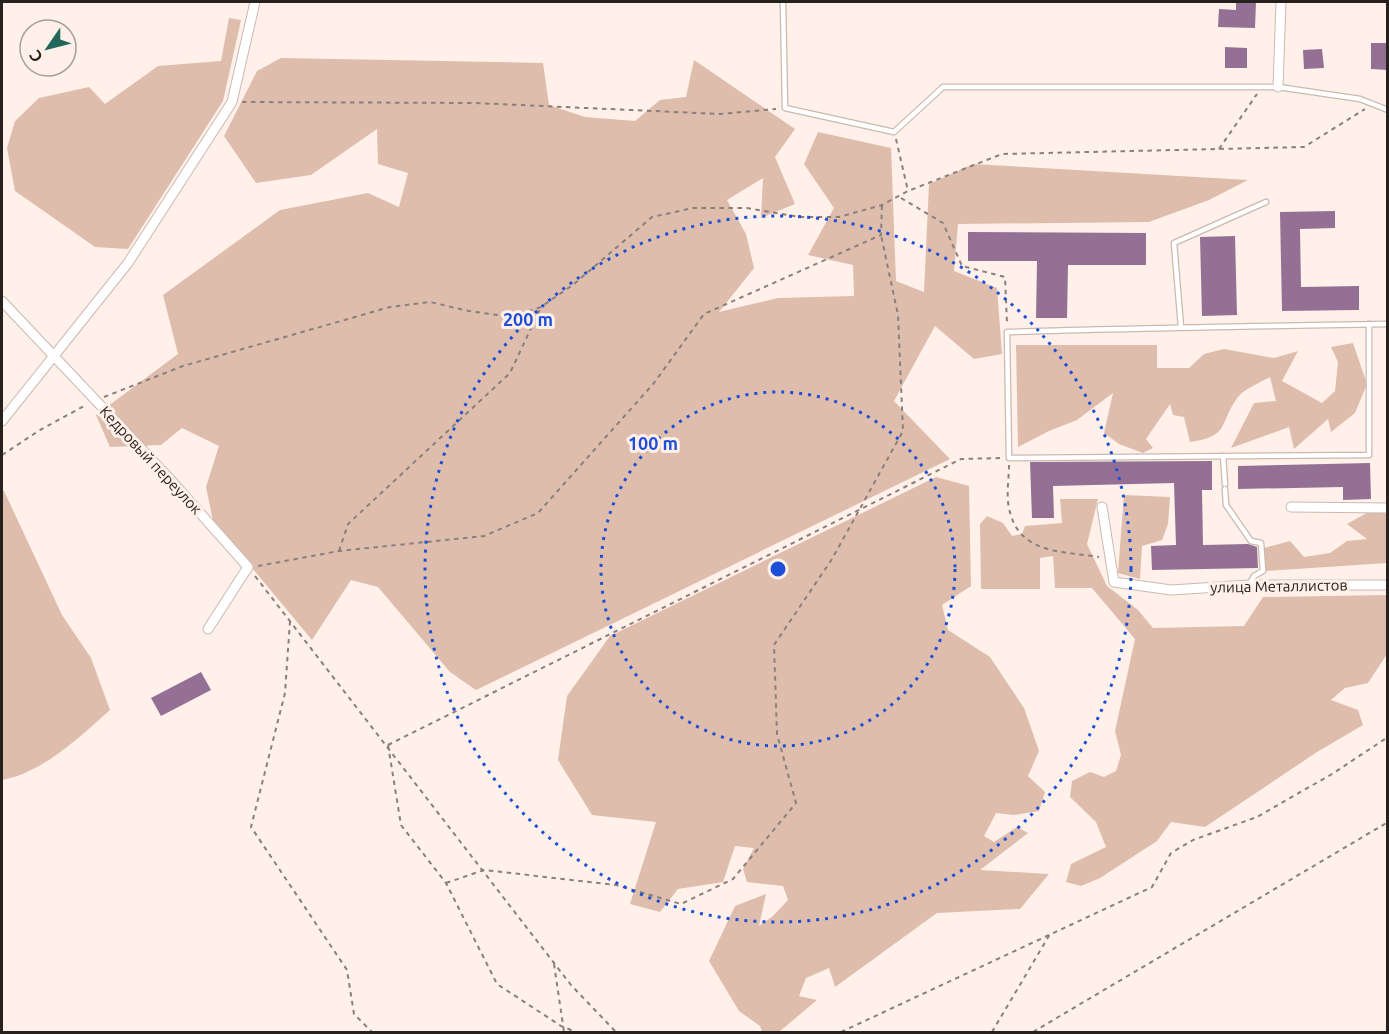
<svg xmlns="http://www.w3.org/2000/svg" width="1389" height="1034" font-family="Ubuntu,sans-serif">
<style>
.green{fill:#debdad}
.building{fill:#947094}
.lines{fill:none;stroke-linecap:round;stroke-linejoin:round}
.service-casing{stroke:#cbb9b1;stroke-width:7}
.minor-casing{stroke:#cbb9b1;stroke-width:11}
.path{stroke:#8a807a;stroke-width:2;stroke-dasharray:4.5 4.5;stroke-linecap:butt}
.service{stroke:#fff;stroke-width:4.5}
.minor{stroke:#fff;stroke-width:9}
.ring{fill:none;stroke:#1d4ed8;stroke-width:3;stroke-dasharray:3 6}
.labels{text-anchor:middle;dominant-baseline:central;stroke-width:6;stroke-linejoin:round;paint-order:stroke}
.street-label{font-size:15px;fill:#27211d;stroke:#fff0e9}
.centre{fill:#1d4ed8;stroke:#fff0e9;stroke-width:3}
.ring-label{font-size:18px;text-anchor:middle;font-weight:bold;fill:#1d4ed8;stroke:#fff0e9;stroke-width:6;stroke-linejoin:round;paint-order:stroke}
</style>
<rect width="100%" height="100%" fill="#fff0e9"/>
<g class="green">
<polygon points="229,18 241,20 223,101 128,249 95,247 15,191 7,148 15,121 39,98 89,87 105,104 158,66 221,61"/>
<polygon points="281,58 543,63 549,105 585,117 635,121 660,100 686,97 694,60 795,129 775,157 795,204 761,218 763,178 727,200 746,234 754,268 719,312 778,298 854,296 853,265 808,255 834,208 804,164 818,132 891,148 896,281 924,292 929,184 973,164 1248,180 1209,200 1149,222 958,224 954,271 997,288 1002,354 974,359 935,326 894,401 950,459 476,690 450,672 378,587 351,580 312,640 213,521 206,487 219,446 182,428 161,445 110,447 96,415 178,354 163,295 280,210 368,193 399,207 408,173 378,164 377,129 311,175 256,183 224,136 257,71"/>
<path d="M1353,343L1367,384L1355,413L1331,432L1328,419L1294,449L1289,427L1231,448L1254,403L1276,401L1270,377C1261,382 1244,389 1238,397C1218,424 1231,436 1190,442L1184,417L1173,415L1170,404L1146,439L1153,448L1143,453L1119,444L1104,433L1113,393L1077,420L1049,431L1018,447L1016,345H1157V368H1189L1204,354L1224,349L1274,358L1298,351L1282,381L1322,403L1335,391L1338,362L1331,347Z"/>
<polygon points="936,477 969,486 971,586 942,605 948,630 990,657 1024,708 1039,751 1028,776 1045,792 1039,811 1014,815 996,813 984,836 994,842 1017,827 1028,833 980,870 1049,874 1020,909 937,913 835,987 829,968 806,978 799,996 817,1000 779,1032 762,1032 760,1026 739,1011 709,961 735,906 766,894 759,926 773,916 788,900 783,886 747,882 743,869 754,848 735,846 723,882 678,889 660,912 630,904 656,822 592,815 558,760 567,696 610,636"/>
<path d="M2,491H4L62,615L91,658L110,710C80,737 42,773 2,780Z"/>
<polygon points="1124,495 1170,497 1168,524 1162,540 1142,546 1140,579 1118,573"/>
<polygon points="1060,499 1098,499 1087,544 1107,586 1138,610 1153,628 1244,626 1263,597 1387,595 1387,654 1368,683 1345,688 1331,700 1358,710 1363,725 1317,752 1205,827 1171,822 1157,841 1100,878 1081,886 1066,882 1071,864 1106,847 1096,822 1070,797 1072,781 1090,772 1104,777 1116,771 1121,755 1115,731 1135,639 1092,588 1055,588 1053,556 1040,558 1040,589 981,589 980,524 987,516 1003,523 1012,536 1022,534 1025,526 1062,523"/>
<polygon points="1370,511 1387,513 1387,563 1266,571 1264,548 1290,541 1304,557 1330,553 1347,541 1367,539 1347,524"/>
</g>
<g class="building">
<polygon points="1236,2 1256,2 1255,28 1218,27 1219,9 1236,10"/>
<polygon points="1371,43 1388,43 1388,70 1371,69"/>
<polygon points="1225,47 1247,48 1247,68 1225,68"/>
<polygon points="1322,49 1324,68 1304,69 1303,50"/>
<polygon points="1335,211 1335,228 1300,229 1301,287 1359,286 1359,310 1282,311 1280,212"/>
<polygon points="968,232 1146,233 1146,265 1068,265 1067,318 1036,318 1037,261 968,261"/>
<polygon points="1235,236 1237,315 1202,316 1200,237"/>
<polygon points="1212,461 1212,490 1202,490 1203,545 1248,544 1257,547 1258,568 1152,570 1151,546 1176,545 1174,483 1053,486 1054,518 1032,518 1030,462"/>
<polygon points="1370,463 1371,499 1343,500 1343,487 1238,489 1238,466"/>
<polygon points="201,672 211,690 161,716 151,698"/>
</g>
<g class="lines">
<defs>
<g id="service">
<polyline points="783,2 785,108 894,132 943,87 1278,87 1360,99 1388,110"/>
<path d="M1369,324V455L1009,458L1007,332C1134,328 1261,326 1388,324"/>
<polyline points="1181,327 1174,243 1266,202"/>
<polyline points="1223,456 1225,484"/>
<polyline points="1225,489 1226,505 1251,541 1261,543 1263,571 1254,576 1249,585"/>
</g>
<g id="minor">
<polyline points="1278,87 1281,2"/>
<polyline points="2,301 169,478 248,567 208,629"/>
<polyline points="2,421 128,263 232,102 255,2"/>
<polyline points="1102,507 1114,582 1171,590 1249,585 1388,585"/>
<polyline points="1291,507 1388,508"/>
</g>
</defs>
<use href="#service" class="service-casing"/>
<use href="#minor" class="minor-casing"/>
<g class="path">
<polyline points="242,102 475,103 720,114 776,109"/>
<polyline points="896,139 908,191"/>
<polyline points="1219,149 1257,94"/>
<polyline points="901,198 943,223 962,266 1005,277 1007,323"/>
<polyline points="104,397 183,366 390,307 430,302 469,311 511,317 541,307 574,284 652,217 693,208 747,208 799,217 839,217 882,205 908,191 1002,154 1304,147 1365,109"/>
<polyline points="2,455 40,430 86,405"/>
<path d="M1009,465C1009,478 1006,495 1009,508C1018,554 1061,551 1099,557"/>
<polyline points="339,551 348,524 510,373 541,307"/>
<polyline points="258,566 339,551 484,536 538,513 654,383 704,314 881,235 882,205"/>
<polyline points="255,576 571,985 616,1032"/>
<polyline points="290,621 285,693 251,827 347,970 354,1014 372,1032"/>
<polyline points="388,745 961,459 1002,458"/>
<polyline points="388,745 401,825 446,883 497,984 561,1026 576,1032"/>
<polyline points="446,883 484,870 616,885 681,904 733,879 796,803 777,734 774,645 832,559 903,431 898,315 881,235"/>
<polyline points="554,964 564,1032"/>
<polyline points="841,1032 1152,887 1171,853 1193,840 1257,817 1332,774 1388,737"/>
<polyline points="992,1032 1050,934"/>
<polyline points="1033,1032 1388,822"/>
</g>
<use href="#service" class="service"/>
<use href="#minor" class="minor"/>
</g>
<g class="ring">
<circle cx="778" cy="569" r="177"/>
<circle cx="778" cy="569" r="353"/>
</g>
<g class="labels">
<g class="street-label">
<text transform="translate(151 460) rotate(47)">Кедровый переулок</text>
<text transform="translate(1279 586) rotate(-1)">улица Металлистов</text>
</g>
</g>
<circle cx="778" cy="569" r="9" class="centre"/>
<g class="ring-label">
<text x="528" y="326">200 m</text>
<text x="653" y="450">100 m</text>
</g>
<rect width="1389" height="1034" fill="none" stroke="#27211d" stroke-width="6"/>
<g transform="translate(48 48) rotate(235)"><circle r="28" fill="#fff0e9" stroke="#a99d97" stroke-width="1.5"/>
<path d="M0-4.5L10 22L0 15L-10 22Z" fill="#20685d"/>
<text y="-9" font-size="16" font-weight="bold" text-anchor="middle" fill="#27211d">С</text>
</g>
</svg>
